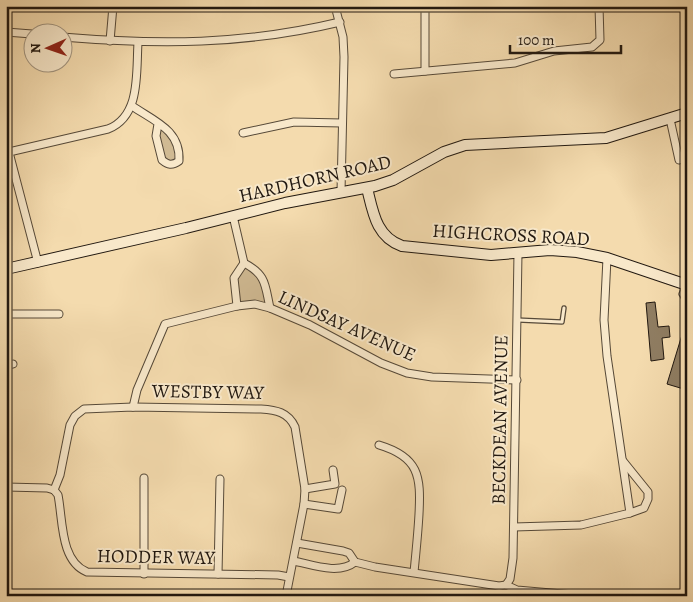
<svg xmlns="http://www.w3.org/2000/svg" width="693" height="602" font-family="Alegreya,serif">
<style>
.green{fill:#d0ba93;stroke:#786952}
.building{fill:#8f7d62;stroke:#211810}
.lines{fill:none;stroke-linecap:round;stroke-linejoin:round}
.lane-casing{stroke:#564938;stroke-width:5.5}
.street-casing{stroke:#564938;stroke-width:9}
.secondary-casing{stroke:#211810;stroke-width:12}
.lane{stroke:#f8e8ca;stroke-width:3}
.street{stroke:#f8e8ca;stroke-width:7}
.secondary{stroke:#f8e8ca;stroke-width:10}
.labels{text-anchor:middle;dominant-baseline:central;stroke-width:4;stroke-linejoin:round;paint-order:stroke}
.street-label{font-size:19px;fill:#211810;stroke:#f8e8ca}
</style>
<rect width="100%" height="100%" fill="#f4dbae"/>
<filter id="stains"><feTurbulence type="fractalNoise" baseFrequency=".004" numOctaves="4"/><feColorMatrix values="0 0 0 0 .2 0 0 0 0 .09 0 0 0 0 .02 0 0 0 .5 -.17"/></filter>
<radialGradient id="worn" r=".72"><stop offset=".6" stop-color="#630" stop-opacity="0"/><stop offset="1" stop-color="#630" stop-opacity=".3"/></radialGradient>
<g class="green">
<polygon points="158,124 173,136 179,161 174,164 162,160"/>
<polygon points="244,263 258,271 270,308 237,306 236,273"/>
</g>
<g class="building">
<polygon points="655,302 658,327 669,326 670,337 662,338 664,359 651,361 646,303"/>
<polygon points="685,325 687,326 687,390 667,384"/>
</g>
<g class="lines">
<defs>
<g id="lane">
<polyline points="684,287 681,294 687,304"/>
<polyline points="518,320 562,322 564,308"/>
</g>
<g id="street">
<polyline points="335,6 343,37 344,57 341,192"/>
<polyline points="425,6 425,71"/>
<polyline points="6,32 32,34"/>
<path d="M62,37C159,45 244,45 340,22"/>
<polyline points="110,41 113,6"/>
<polyline points="394,74 515,63 554,51 592,47 600,40 599,6"/>
<path d="M132,106C154,121 181,130 179,161C172,166 168,165 162,160L156,136L158,124"/>
<polyline points="670,119 679,160"/>
<polyline points="243,133 294,122 342,123"/>
<polyline points="6,141 38,263"/>
<path d="M9,152L108,129C141,116 136,73 138,43"/>
<path d="M233,216L244,263C267,275 265,286 270,308"/>
<polyline points="237,306 234,278 244,263"/>
<polyline points="6,314 59,314"/>
<polyline points="6,366 13,364"/>
<polyline points="133,407 137,390 165,324 237,306 255,304 270,308 310,325 381,363 407,373 432,377 517,380"/>
<path d="M379,445C419,457 421,476 419,514C418,533 416,552 414,572"/>
<polyline points="623,461 648,492 648,499 644,508 630,513"/>
<polyline points="6,487 47,488 54,490"/>
<polyline points="305,489 335,484 333,470"/>
<path d="M54,490L60,475L70,425L75,416L84,409L133,407L261,409C276,410 288,412 295,427L305,489L304,504L286,596"/>
<path d="M54,490L58,495C63,520 60,561 87,572L278,575L289,577"/>
<polyline points="304,504 338,509 342,490"/>
<polyline points="514,527 581,525 630,513 607,356 604,320 607,258"/>
<polyline points="297,543 343,551 349,553 355,562 375,567 499,586 506,585"/>
<path d="M294,561C313,565 339,575 355,562"/>
<polyline points="144,574 144,478"/>
<polyline points="218,574 220,479"/>
<polyline points="506,585 510,579 513,558 518,253"/>
<polyline points="506,585 517,590 574,595"/>
</g>
<g id="secondary">
<polyline points="687,6 687,44"/>
<path d="M367,188C373,212 376,237 402,246L491,255L550,250L577,252L607,258L687,285"/>
<polyline points="6,269 186,228 285,203 375,186 393,180 444,152 465,145 606,138 687,113"/>
</g>
</defs>
<use href="#lane" class="lane-casing"/>
<use href="#street" class="street-casing"/>
<use href="#secondary" class="secondary-casing"/>
<use href="#lane" class="lane"/>
<use href="#street" class="street"/>
<use href="#secondary" class="secondary"/>
</g>
<g class="labels">
<g class="street-label">
<text transform="translate(315 179) rotate(-13)">HARDHORN ROAD</text>
<text transform="translate(511 235) rotate(3)">HIGHCROSS ROAD</text>
<text transform="translate(347 326) rotate(24)">LINDSAY AVENUE</text>
<text transform="translate(208 392) rotate(1)">WESTBY WAY</text>
<text transform="translate(500 420) rotate(-89)">BECKDEAN AVENUE</text>
<text transform="translate(156 557) rotate(1)">HODDER WAY</text>
</g>
</g>
<rect width="693" height="602" fill="none" stroke="#f4dbae" stroke-width="25"/>
<rect x="8" y="8" width="678" height="587" fill="none" stroke="#211810" stroke-width="2.5"/>
<rect x="12" y="12" width="668" height="577" fill="none" stroke="#211810"/>
<g transform="translate(48 48) rotate(268)"><circle r="24" fill="#f8e8ca" stroke="#a29580"/>
<path d="M0-4L9 19L0 12L-9 19Z" fill="#8f2418"/>
<text y="-8" font-size="14" font-weight="bold" text-anchor="middle" fill="#211810">N</text>
</g>
<path d="M510 45v8h111v-8" fill="none" stroke="#211810" stroke-width="2.5"/>
<text x="518" y="45" font-size="15" fill="#211810" stroke="#f8e8ca" stroke-width="4" paint-order="stroke">100 m</text>
<rect width="100%" height="100%" filter="url(#stains)"/>
<rect width="100%" height="100%" fill="url(#worn)"/>
</svg>
